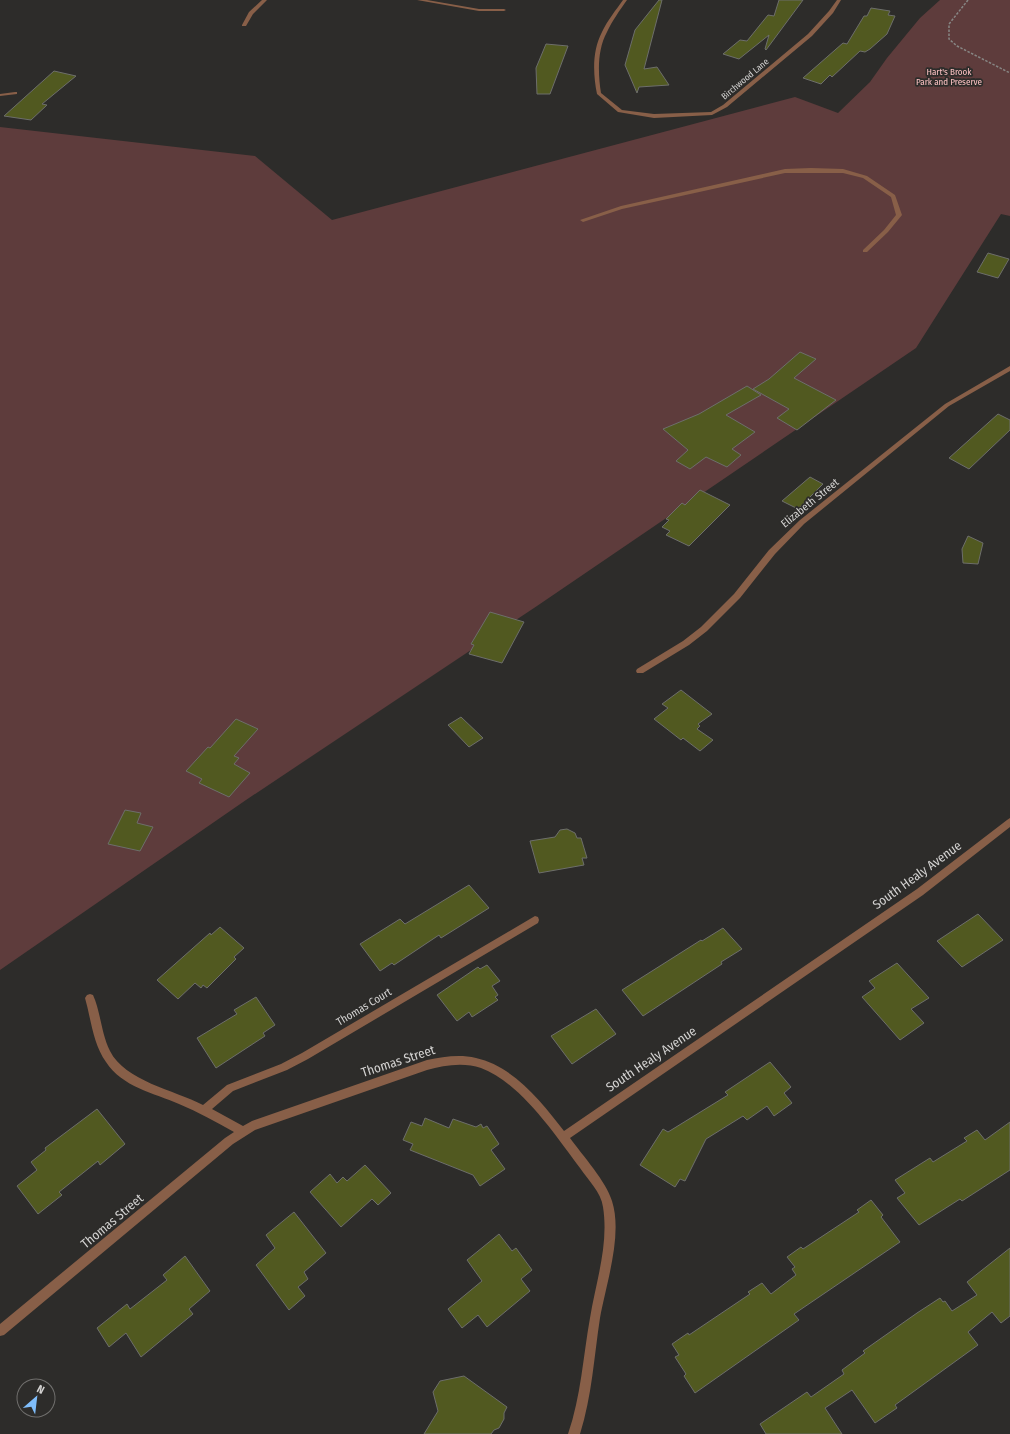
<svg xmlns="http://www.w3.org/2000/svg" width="1010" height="1434" font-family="'Fira Sans Condensed',sans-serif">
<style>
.green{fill:#5e3c3c}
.building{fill:#515920;stroke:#6d6e6b}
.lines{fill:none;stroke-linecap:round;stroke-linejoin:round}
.path{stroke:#878684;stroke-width:1.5;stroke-dasharray:2.5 1.5;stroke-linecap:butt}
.lane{fill:#885f48;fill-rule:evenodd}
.street{fill:#885f48;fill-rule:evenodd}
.labels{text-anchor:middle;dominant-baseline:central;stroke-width:3.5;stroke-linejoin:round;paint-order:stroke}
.far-park-label{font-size:9px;fill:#fbc1c2;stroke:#2d2c2a}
.far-street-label{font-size:9px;fill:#d4d3d2;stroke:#2d2c2a}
.street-label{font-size:11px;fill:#d4d3d2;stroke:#2d2c2a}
.near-street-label{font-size:13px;fill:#d4d3d2;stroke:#2d2c2a}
</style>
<rect width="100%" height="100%" fill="#2d2c2a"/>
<polygon class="green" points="940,0 1010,0 1010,216 1001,214 916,348 537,606 246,800 0,970 0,127 255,156 332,220 795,97 838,113 870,82 887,58 920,18"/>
<g class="building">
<polygon points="659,0 662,0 644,69 657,67 669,85 639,87 637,93 625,65 635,30"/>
<polygon points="779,0 803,0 766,50 765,49 769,35 739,59 723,54 740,40 747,41 768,15 774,16"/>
<polygon points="871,8 890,11 888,15 895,16 887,34 870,49 865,52 860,51 832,77 830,75 821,84 803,78 843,43 847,44 864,16 867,16"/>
<polygon points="546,44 568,46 550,94 537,94 536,68"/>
<polygon points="54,71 76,76 42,104 47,105 31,120 4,116"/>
<polygon points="988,253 1009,259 998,278 977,272"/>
<polygon points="800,352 816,359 794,378 836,400 797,430 777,418 789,409 753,389 769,379"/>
<polygon points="747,386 761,395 726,415 755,432 732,449 741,455 727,467 706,457 690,469 676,461 688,450 663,429 699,414"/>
<polygon points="998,414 1010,420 1010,430 969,469 949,458"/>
<polygon points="810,477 823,484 798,509 782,501"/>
<polygon points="700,490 730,505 689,546 666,535 670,531 662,527 669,520 666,519 682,503 685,505"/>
<polygon points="968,536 983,543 978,564 963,563 962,549"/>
<polygon points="490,612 524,622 502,663 469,654 474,645 471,644"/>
<polygon points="681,690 712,714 698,724 700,726 697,729 713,740 700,751 683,738 681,740 654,719 668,708 662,704"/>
<polygon points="461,717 483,738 469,747 448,725"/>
<polygon points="236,719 258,729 234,756 239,758 234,764 250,773 229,797 199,783 202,779 186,771 208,747 210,748"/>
<polygon points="125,810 141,813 137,823 153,827 140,851 108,844"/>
<polygon points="567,829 575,833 577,838 581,838 587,858 582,858 584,865 539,873 530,841 555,837 560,830"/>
<polygon points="469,885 489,908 441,938 439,935 394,965 392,963 380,971 360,944 400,919 405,924"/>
<polygon points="978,914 1003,940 962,967 937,941"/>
<polygon points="220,927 244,948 234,957 236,959 207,988 203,985 201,988 195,983 178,999 157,980 210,933 211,935"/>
<polygon points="723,928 742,949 721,962 722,964 643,1016 622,990 701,940 702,941"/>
<polygon points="897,963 929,998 911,1009 924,1023 900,1040 862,997 875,988 869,981"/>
<polygon points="487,965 500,981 492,986 498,995 495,997 498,1000 472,1017 469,1012 457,1021 437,995 478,967 480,969"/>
<polygon points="256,997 275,1025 263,1033 265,1036 216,1068 197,1038 237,1014 234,1010"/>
<polygon points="596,1009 616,1034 572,1064 551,1036"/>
<polygon points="770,1062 791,1087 784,1093 792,1103 774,1116 767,1106 747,1120 743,1116 706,1139 685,1181 680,1179 675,1187 640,1165 663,1129 668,1132 728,1095 725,1092"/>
<polygon points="97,1109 125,1144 100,1165 98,1161 59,1192 62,1195 38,1214 17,1186 37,1170 31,1162 46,1150 45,1148"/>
<polygon points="425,1118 449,1128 453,1119 476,1127 481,1124 483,1128 487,1126 499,1144 491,1150 505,1169 480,1186 473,1175 410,1150 413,1144 403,1140 411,1122 422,1126"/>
<polygon points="1010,1122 1010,1170 962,1201 960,1199 919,1225 897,1198 905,1193 895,1180 930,1158 933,1162 967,1141 964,1138 977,1130 985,1140"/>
<polygon points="365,1165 391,1193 378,1205 372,1199 341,1227 310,1192 330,1174 337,1183 343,1177 347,1181"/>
<polygon points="871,1200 883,1215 881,1217 900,1242 794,1314 799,1320 695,1393 684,1376 686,1374 675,1357 679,1355 672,1344 688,1333 689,1335 750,1294 748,1292 762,1283 771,1294 796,1275 792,1269 795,1267 787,1257 801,1247 803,1249 859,1212 857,1210"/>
<polygon points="294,1212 326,1253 304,1272 308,1279 298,1287 305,1296 289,1310 256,1265 275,1248 266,1235"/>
<polygon points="499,1234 512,1251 516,1248 532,1270 521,1279 530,1291 487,1327 478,1315 462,1328 448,1309 482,1281 467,1260"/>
<polygon points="1010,1248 1010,1316 1001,1323 992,1312 968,1332 978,1345 895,1405 897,1408 875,1423 852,1390 825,1408 842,1434 766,1434 760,1424 807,1392 811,1397 844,1374 842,1370 865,1353 863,1351 917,1313 940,1298 943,1302 945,1301 952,1311 977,1295 967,1282"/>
<polygon points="185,1256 210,1291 189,1309 193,1314 141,1357 126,1333 109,1347 97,1328 127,1304 130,1309 167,1280 163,1275"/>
<polygon points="464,1376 507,1407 504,1413 504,1419 499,1428 494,1430 491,1434 424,1434 438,1411 433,1392 440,1381"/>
</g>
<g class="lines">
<polyline class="path" points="968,0 949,24 949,39 957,46 1010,73"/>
<g class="lane">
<polygon points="262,0 267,0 253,14 246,26 242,26 242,25 249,12"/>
<polygon points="811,168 843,169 867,176 895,195 902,215 888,232 867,252 863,252 863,250 884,230 896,215 891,197 863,178 843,173 785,173 622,209 583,222 580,220 621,206 785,169"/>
</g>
<g class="street">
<polygon points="417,0 427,0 479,9 504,9 506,10 504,11 479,11"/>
<path d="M623,0H627C620,10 612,21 607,32C597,50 598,74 601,93L622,110L654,114L711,112L723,105L808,34L829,11L837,0H841L833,13L812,36L727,107L712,115L654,118L618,112L597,94C593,74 592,51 602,32C607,21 616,10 623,0Z"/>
<polygon points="15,92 17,92 17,94 0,96 0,94"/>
<polygon points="1010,366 1010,371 949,406 804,524 775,554 740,598 707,631 689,645 643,673 637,673 636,671 637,669 683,641 701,627 734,594 769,550 800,520 945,404"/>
<path d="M1010,818V827L923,895L570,1138C583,1156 606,1181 612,1201C623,1235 606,1284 600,1318C594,1357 592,1396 580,1434H568C581,1396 583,1357 590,1318C596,1281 609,1245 603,1207C601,1192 588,1180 580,1168C556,1136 520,1082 481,1068C464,1062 444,1065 427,1070L255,1130L233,1144L4,1335L0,1336V1324L225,1138L234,1132C216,1122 198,1112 179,1104C154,1093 122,1087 106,1062C93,1044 91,1019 85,998L87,995L90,994L93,995C101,1013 101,1033 110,1051C125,1081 174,1090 203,1105L227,1085L281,1064L302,1053L535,916L538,917L539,920L538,923L308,1059L287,1070L233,1091L212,1109L243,1126L252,1121L427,1060C443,1057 459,1054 476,1058C513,1066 542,1102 564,1131L917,889L1007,820Z"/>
</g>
</g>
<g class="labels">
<g class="far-park-label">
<text x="949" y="72">Hart's Brook<tspan x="949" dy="10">Park and Preserve</tspan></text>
</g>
<g class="far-street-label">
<text transform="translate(745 79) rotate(-40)">Birchwood Lane</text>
</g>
<g class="street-label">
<text transform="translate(810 503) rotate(-39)">Elizabeth Street</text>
<text transform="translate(364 1007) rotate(-31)">Thomas Court</text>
</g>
<g class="near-street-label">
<text transform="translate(917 875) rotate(-36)">South Healy Avenue</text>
<text transform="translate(651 1059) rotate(-34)">South Healy Avenue</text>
<text transform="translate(398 1061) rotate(-18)">Thomas Street</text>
<text transform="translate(112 1221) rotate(-40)">Thomas Street</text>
</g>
</g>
<g transform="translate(36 1398) rotate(28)"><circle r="19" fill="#2d2c2a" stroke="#706f6d"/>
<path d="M0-3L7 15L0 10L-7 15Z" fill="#7fbdfa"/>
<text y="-6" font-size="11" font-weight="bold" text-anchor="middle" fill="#d4d3d2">N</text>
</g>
</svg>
